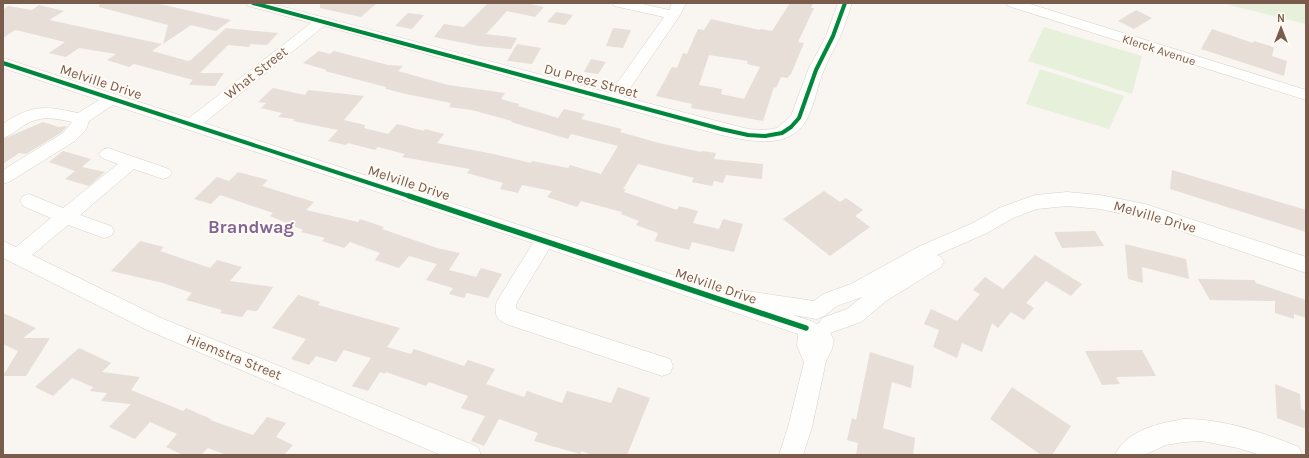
<svg xmlns="http://www.w3.org/2000/svg" width="1309" height="458" font-family="Karla,sans-serif">
<style>
.green{fill:#e7f0db}
.building{fill:#e6ded7;fill-rule:evenodd}
.lines{fill:none;stroke-linecap:round;stroke-linejoin:round}
.minor-casing{stroke:#d7d1cb;stroke-width:1}
.minor{fill:#fefefd;fill-rule:evenodd}
.cycleway-far1-casing{stroke:#fffaf3;stroke-width:6}
.cycleway-casing{stroke:#fffaf3;stroke-width:8}
.cycleway-far1{stroke:#00873e;stroke-width:4}
.cycleway{stroke:#00873e;stroke-width:5.5}
.labels{text-anchor:middle;dominant-baseline:central;stroke-width:4;stroke-linejoin:round;paint-order:stroke}
.far-street-label{font-size:12px;fill:#7a5c4d;stroke:#fffaf3}
.street-label{font-size:14px;fill:#7a5c4d;stroke:#fffaf3}
.district-label{font-size:18px;font-weight:bold;fill:#846695;stroke:#fffaf3}
</style>
<rect width="100%" height="100%" fill="#f9f5f0"/>
<g class="green">
<polygon points="1221,3 1306,3 1306,24"/>
<polygon points="1044,27 1142,56 1132,94 1028,61"/>
<polygon points="1040,69 1124,96 1109,129 1026,104"/>
</g>
<g class="building">
<polygon points="100,3 155,3 231,20 216,31 191,25 163,44 168,25 99,7"/>
<polygon points="320,3 377,3 361,17 320,8"/>
<polygon points="488,3 526,3 544,7 535,17 507,11 486,34 517,38 511,49 479,46 434,37 444,24 464,27"/>
<path d="M790,3H813L811,8H814L798,42L804,43L791,74L787,78L781,77L776,88L774,87L763,121L691,108L692,104L656,96L672,67L677,68L683,53L687,54L698,29L704,30L711,19L760,30L761,29L772,31ZM709,55L748,61L747,64L760,67L744,99L721,94L722,89L699,85Z"/>
<polygon points="39,5 64,11 49,20 162,44 152,51 188,61 191,60 226,28 278,33 267,45 251,44 249,47 228,45 200,73 224,73 215,86 189,85 194,78 193,80 134,64 129,67 107,60 116,54 79,48 66,57 49,53 65,42 20,31 15,30 3,38 3,10 8,6 32,10"/>
<polygon points="1136,10 1152,18 1134,29 1118,21"/>
<polygon points="556,12 573,15 565,25 547,22"/>
<polygon points="408,13 424,15 412,29 395,26"/>
<polygon points="613,28 631,30 623,48 606,46"/>
<polygon points="1212,29 1253,43 1254,41 1274,47 1272,56 1287,61 1284,76 1201,49"/>
<polygon points="517,44 541,48 532,64 507,61"/>
<polygon points="319,51 330,54 334,51 388,65 403,66 398,71 448,85 505,93 501,99 519,104 518,106 558,118 564,109 585,114 581,119 622,129 620,132 659,143 701,152 702,151 716,153 714,159 763,164 762,179 726,175 723,183 714,181 712,186 692,182 694,178 638,164 623,189 626,189 624,192 677,210 679,206 698,211 693,223 719,229 723,219 743,224 734,252 692,242 689,250 655,241 658,233 636,225 639,221 621,214 622,212 581,201 577,207 547,197 552,191 522,185 518,193 500,189 503,183 467,173 470,169 402,157 405,154 378,147 375,150 348,143 346,145 328,141 338,130 293,121 294,119 278,117 282,113 261,108 266,103 258,102 273,88 305,95 308,90 364,96 344,120 365,125 364,128 388,134 397,124 424,131 425,129 444,134 437,143 493,154 531,163 532,161 568,168 570,165 601,174 618,146 571,134 568,139 511,122 512,121 472,110 449,107 451,103 406,94 386,89 386,87 325,71 327,70 303,63"/>
<polygon points="591,59 606,62 598,74 584,72"/>
<polygon points="43,122 59,127 67,126 62,132 26,154 19,153 3,164 3,139"/>
<polygon points="63,151 91,159 82,167 105,172 89,186 65,179 75,171 49,162"/>
<polygon points="1172,170 1306,210 1306,232 1170,189"/>
<polygon points="238,172 268,180 262,186 314,202 306,210 358,222 360,219 384,227 382,229 437,248 460,253 449,270 476,277 481,268 502,274 488,298 467,293 464,298 449,294 453,288 426,280 437,264 409,256 399,268 375,260 380,253 350,242 344,248 322,241 325,238 301,232 303,230 270,216 273,213 220,195 211,204 194,199 217,177 229,181"/>
<polygon points="824,191 840,202 846,198 863,210 855,216 870,227 830,256 783,219"/>
<polygon points="1095,231 1104,246 1062,248 1054,232"/>
<polygon points="140,241 164,247 160,251 210,268 217,260 242,267 230,281 273,287 257,311 247,310 242,317 220,313 222,310 186,300 192,293 163,283 111,271"/>
<polygon points="1125,244 1186,259 1189,279 1142,267 1143,283 1128,279"/>
<polygon points="1035,255 1082,284 1071,296 1046,281 1026,303 1034,308 1024,320 1011,312 998,328 992,323 982,352 962,343 957,358 933,347 939,330 924,324 931,309 957,321 980,294 973,290 985,277 1003,289"/>
<polygon points="1198,279 1254,280 1256,283 1306,300 1306,318 1294,314 1294,319 1275,313 1275,301 1210,300"/>
<polygon points="298,295 320,302 318,305 400,328 387,347 411,354 414,349 464,366 468,360 495,369 486,384 524,397 527,391 562,403 567,391 611,403 618,387 650,398 627,455 593,455 581,451 580,454 534,441 538,433 499,419 484,446 471,441 485,416 461,408 468,396 429,382 426,386 386,372 385,374 380,372 368,391 352,386 371,358 344,350 336,362 316,356 309,365 291,359 306,339 272,328"/>
<polygon points="3,313 36,328 23,338 50,338 26,376 3,376 18,351 3,344"/>
<polygon points="79,348 111,363 102,372 140,377 131,390 183,411 186,408 211,419 210,420 253,435 267,417 286,423 276,437 293,445 284,455 227,455 208,448 201,455 183,455 166,447 177,434 150,422 135,439 109,427 131,404 101,401 107,393 90,391 93,387 72,378 53,396 35,387"/>
<polygon points="1142,350 1156,376 1116,377 1120,384 1102,385 1085,351"/>
<polygon points="870,352 914,366 911,388 892,382 883,428 915,438 913,455 856,455 858,443 847,440 852,418 856,420"/>
<polygon points="1275,384 1300,394 1301,409 1306,411 1306,429 1277,418"/>
<polygon points="1012,387 1071,426 1052,455 1041,455 990,419"/>
</g>
<g class="lines">
<defs>
<g id="minor">
<path d="M246,3H269L610,93L664,17L614,6L612,3H638L669,10L672,3H686L680,15L624,97L748,129L765,130L777,128L791,116L808,70L826,36L838,3H852C848,14 845,26 840,37C835,48 828,59 824,70C817,86 815,104 807,119C790,151 749,141 721,135L324,26L204,123L732,294L733,292L740,290L814,301L823,294L851,284L920,246L973,223L999,208L1035,195L1067,192L1100,195L1145,204L1306,257V273L1143,218L1100,209L1067,206L1037,209L1013,218L987,233L937,255L941,257L944,262L941,267L886,301L861,322L830,333L834,340L832,349L826,361L812,427L803,455H779L788,427L804,362L797,346L798,334L549,249L517,302L516,308L519,310L670,359L673,366L670,373L662,376L512,326C497,321 493,316 497,301L533,243L113,105L89,121L86,130L75,141L9,182L3,184V170L63,133L72,122C52,118 41,115 23,126C16,131 11,135 3,138V124C32,104 45,106 78,113L99,100L3,68V58L189,118L311,23L248,6ZM862,297L847,309L822,318L819,323L816,324L814,322L793,315L817,319L824,316L837,306Z"/>
<polygon points="1006,3 1027,3 1306,90 1306,100 1008,6"/>
<polygon points="108,148 169,169 172,173 169,177 163,179 134,169 80,215 111,226 114,231 111,236 104,238 68,225 32,255 161,318 478,447 481,455 441,455 147,330 3,258 3,241 16,247 51,218 23,206 20,201 23,196 29,194 63,208 118,164 102,158 99,154 102,150"/>
<path d="M1184,419C1225,419 1261,432 1299,447L1302,455H1260L1238,448L1202,441L1184,442L1166,445L1144,455H1115C1126,430 1160,423 1184,419Z"/>
</g>
</defs>
<use href="#minor" class="minor-casing"/>
<use href="#minor" class="minor"/>
<defs>
<g id="cycleway-far1">
<polyline points="253,3 721,129 748,135 765,136 782,133 791,127 799,118 816,70 833,36 845,3"/>
<polyline points="3,63 412,197"/>
</g>
<polyline id="cycleway" points="409,196 806,328"/>
</defs>
<use href="#cycleway-far1" class="cycleway-far1-casing"/>
<use href="#cycleway" class="cycleway-casing"/>
<use href="#cycleway-far1" class="cycleway-far1"/>
<use href="#cycleway" class="cycleway"/>
</g>
<g class="labels">
<g class="far-street-label">
<text transform="translate(1159 50) rotate(18)">Klerck Avenue</text>
</g>
<g class="street-label">
<text transform="translate(256 73) rotate(-38)">What Street</text>
<text transform="translate(591 81) rotate(15)">Du Preez Street</text>
<text transform="translate(101 82) rotate(18)">Melville Drive</text>
<text transform="translate(409 183) rotate(18)">Melville Drive</text>
<text transform="translate(1155 217) rotate(16)">Melville Drive</text>
<text transform="translate(716 286) rotate(19)">Melville Drive</text>
<text transform="translate(234 357) rotate(22)">Hiemstra Street</text>
</g>
<g class="district-label">
<text x="251" y="227">Brandwag</text>
</g>
</g>
<rect width="1309" height="458" fill="none" stroke="#7a5c4d" stroke-width="8"/>
<g transform="translate(1281 28)" stroke="#fffaf3" stroke-width="3" paint-order="stroke">
<path d="M0-3L7 15L0 10L-7 15Z" fill="#7a5c4d"/>
<text y="-6" font-size="11" font-weight="bold" text-anchor="middle" fill="#7a5c4d">N</text>
</g>
</svg>
